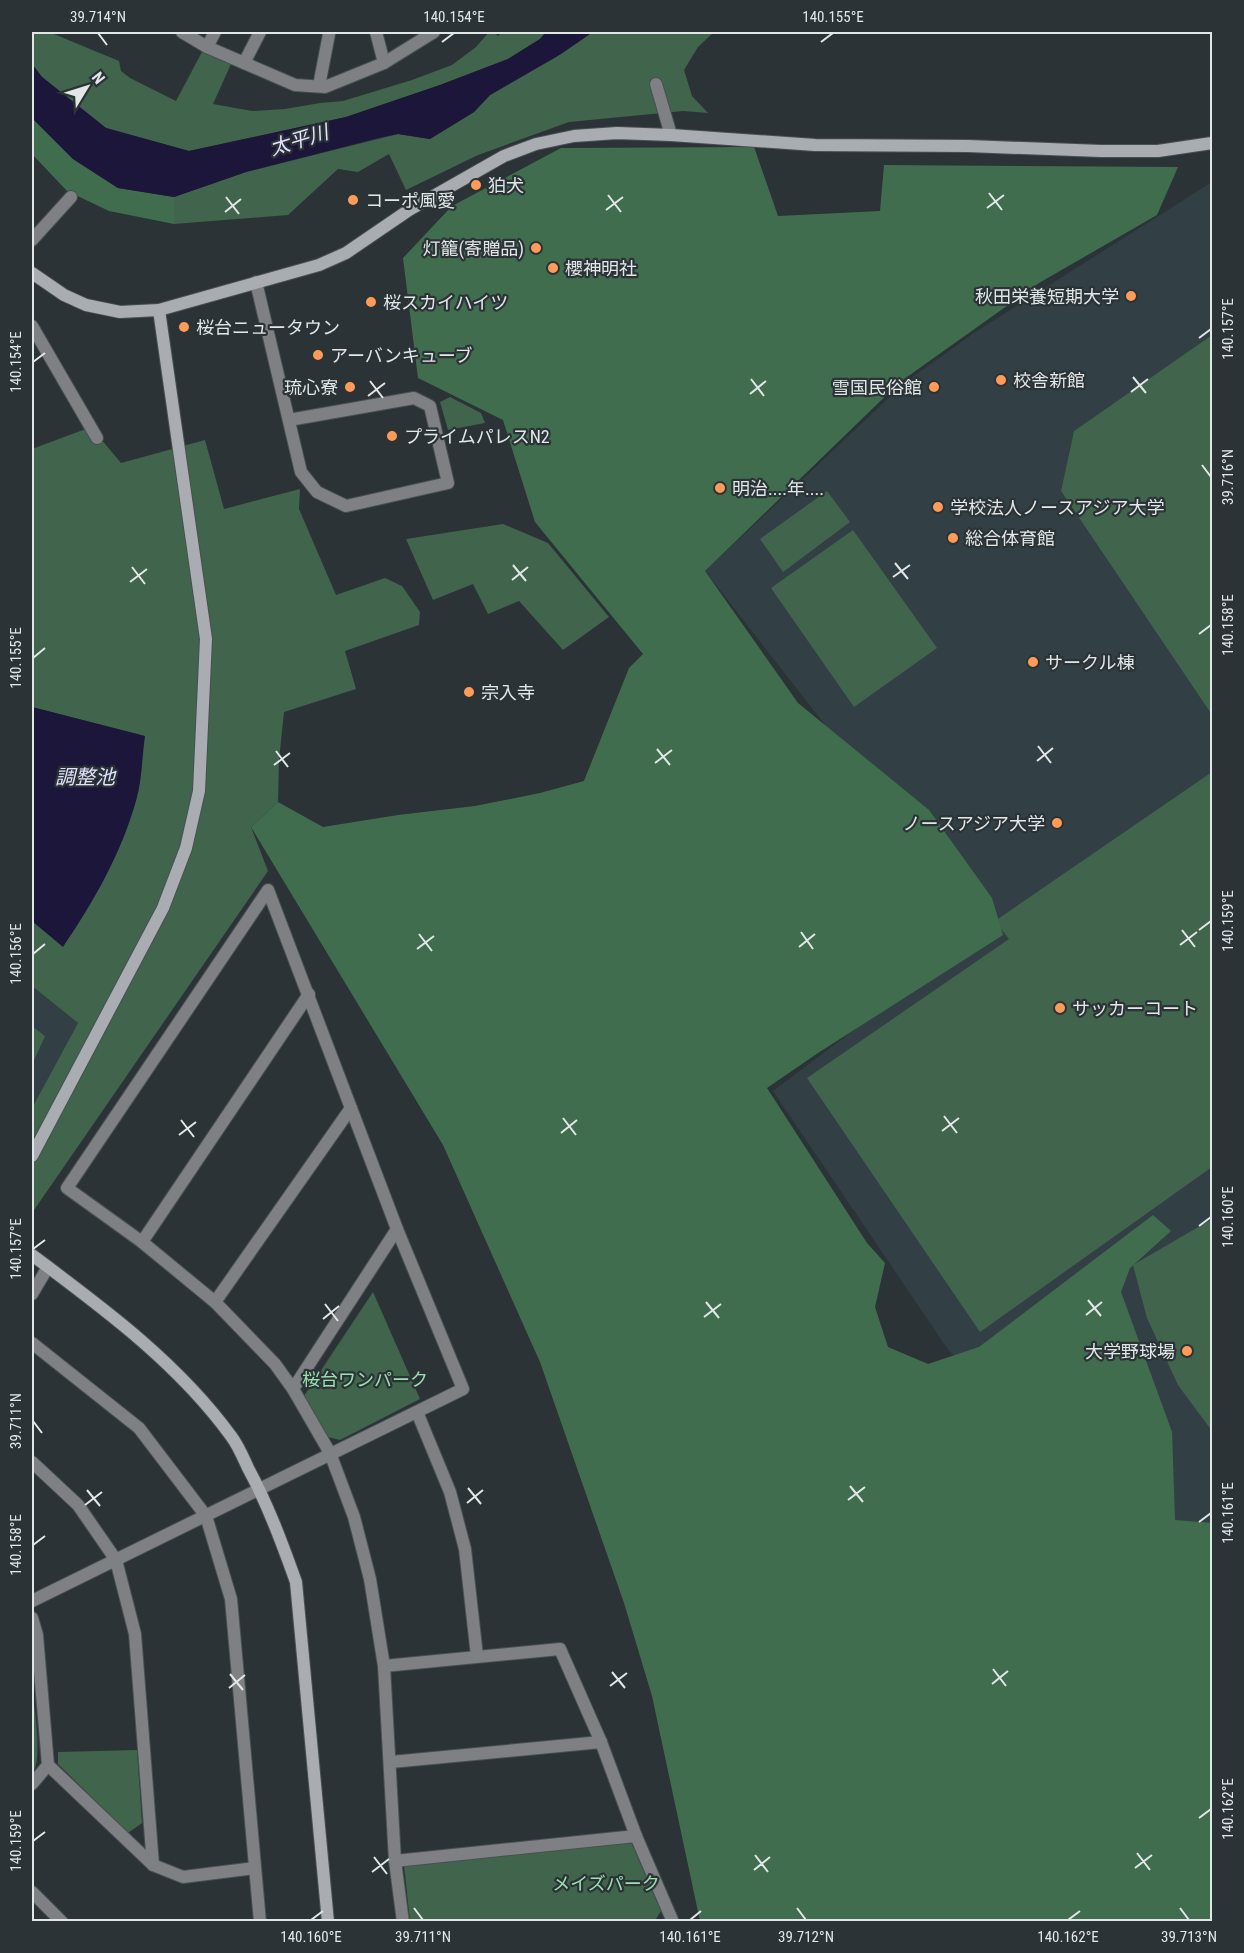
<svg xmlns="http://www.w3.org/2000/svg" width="1244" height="1953" font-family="'Roboto Condensed','Noto Sans JP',sans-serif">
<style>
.built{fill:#324045}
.green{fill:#41644c}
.forest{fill:#416d4f}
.water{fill:#1c163a}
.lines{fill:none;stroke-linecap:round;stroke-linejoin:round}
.street-casing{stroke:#485052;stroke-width:14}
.secondary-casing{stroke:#485052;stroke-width:14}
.street{stroke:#7e8083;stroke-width:12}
.secondary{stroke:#a9adb2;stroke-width:12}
.ticks{fill:none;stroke:#e1e6e7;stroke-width:2}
.poi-dot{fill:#fe9b59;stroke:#2b3336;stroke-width:2}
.labels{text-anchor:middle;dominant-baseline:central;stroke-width:4.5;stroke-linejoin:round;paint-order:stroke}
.poi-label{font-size:18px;fill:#e1e6e7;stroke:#2b3336;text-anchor:start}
.park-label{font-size:18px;fill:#9ae0af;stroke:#2b3336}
.water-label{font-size:20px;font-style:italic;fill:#e1e0fd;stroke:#2b3336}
.neatline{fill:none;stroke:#e1e6e7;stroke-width:2}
.ticks-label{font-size:15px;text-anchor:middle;fill:#e1e6e7}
</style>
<rect width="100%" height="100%" fill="#2b3336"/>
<g class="built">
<polygon points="1212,182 1212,335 1074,431 1061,491 1212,715 1212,1569 949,1351 773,1091 986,931 705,571 907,381 974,333"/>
<polygon points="32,986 78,1023 32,1108"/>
</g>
<g class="green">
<polygon points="32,32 49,32 119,61 121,71 130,78 176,101 203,50 231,64 213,104 252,111 285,109 320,103 343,101 412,80 452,65 476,47 489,32 493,32 498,36 502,32 546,32 540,39 508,59 440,85 346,117 189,151 106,128 42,77 32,64"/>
<polygon points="592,32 714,32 698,47 684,70 692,96 708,113 683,111 569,122 478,155 406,190 389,154 358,172 338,169 288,215 174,224 174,197 246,172 398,134 430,139 474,112 490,95 556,57"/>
<polygon points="1212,335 1212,715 1061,491 1074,431"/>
<polygon points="450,397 481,413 485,423 448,430 440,402"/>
<polygon points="91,427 121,463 205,440 224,509 300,489 299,509 336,595 385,578 402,586 420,612 419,625 345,651 356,689 284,712 279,760 278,802 251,827 268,871 32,1213 32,1108 78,1023 32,986 32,921 63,946 144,736 32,707 32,449"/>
<polygon points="827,491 850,522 783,572 760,539"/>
<polygon points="503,524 548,543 609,617 563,650 519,601 488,614 473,584 433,600 406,539"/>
<polygon points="853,530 937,648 854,707 771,588"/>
<polygon points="1212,772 1212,1167 980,1332 807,1078 1009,939 995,921"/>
<polygon points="32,1026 45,1036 32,1065"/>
<polygon points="1212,1219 1212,1431 1178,1385 1147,1318 1133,1265"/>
<polygon points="373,1292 420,1399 340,1440 328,1437 304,1396"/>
<path d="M32,1683C33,1702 44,1760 32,1774Z"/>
<polygon points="137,1750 142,1823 128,1833 58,1764 58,1752"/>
<polygon points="631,1842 661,1911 654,1922 410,1921 404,1865"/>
</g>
<g class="forest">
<polygon points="32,118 73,159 118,188 174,197 174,224 109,211 67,191 32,154"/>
<polygon points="754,147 778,216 880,211 884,165 1178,167 1157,215 1039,283 900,382 705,571 798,703 929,810 992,898 1003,935 818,1053 767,1088 867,1243 885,1263 875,1307 888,1347 928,1364 979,1347 1153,1215 1171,1231 1130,1268 1121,1292 1172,1432 1175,1520 1212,1523 1212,1921 700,1921 652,1696 624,1603 540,1362 443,1145 251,827 278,802 323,827 398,815 475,806 540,793 584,781 629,668 643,654 535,522 503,420 418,378 403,258 452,206 561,148"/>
</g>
<g class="water">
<polygon points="546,32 593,32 561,54 490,95 474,112 430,139 398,134 378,138 246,172 174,197 118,188 73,159 32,118 32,64 42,77 106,128 189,151 346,117 440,85 508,59 540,39"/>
<path d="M32,707L145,736C142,757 142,781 136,801C121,854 94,901 63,947L32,921Z"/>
</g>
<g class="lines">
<defs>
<g id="street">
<polyline points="182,32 207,47 295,85 325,87 384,63 434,32"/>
<polyline points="376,32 384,63"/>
<polyline points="207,47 215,32"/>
<polyline points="244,63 260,32"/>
<polyline points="656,84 671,135"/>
<polyline points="319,86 329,34"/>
<polyline points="32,240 71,197"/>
<polyline points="256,282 301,472 317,492 346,506 448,483 430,406 414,398 289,420"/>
<polyline points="32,326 97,438"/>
<polyline points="142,1242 309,994"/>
<polyline points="32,1294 48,1267"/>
<polyline points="215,1302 351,1108"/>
<polyline points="32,1343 139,1428 206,1516 231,1599 260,1922"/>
<polyline points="293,1389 397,1229"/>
<polyline points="417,1412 450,1492 465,1549 477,1656"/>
<polyline points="32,1462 78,1505 116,1560 135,1634 153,1865"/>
<polyline points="32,1601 463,1389 397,1229 268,890 67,1188 142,1242 215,1302 275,1364 293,1389 330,1453 354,1517 370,1579 384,1666 395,1861 403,1922"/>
<polyline points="32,1618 37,1635 48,1765 32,1784"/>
<polyline points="384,1666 560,1649 601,1742 636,1836 673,1922"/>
<polyline points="391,1762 601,1742"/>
<polyline points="48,1765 153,1865 183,1877 255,1868"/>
<polyline points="395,1861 636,1836"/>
<polyline points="32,1892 62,1922"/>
</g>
<g id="secondary">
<polyline points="32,273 64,295 86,305 120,312 159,310 319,265 346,253 409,210 504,156 536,144 574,136 617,133 671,135 815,145 968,146 1101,151 1158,151 1212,143"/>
<polyline points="32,1156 163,908 186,848 199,791 206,639 159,310"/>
<path d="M32,1255C103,1308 178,1363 231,1436C238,1445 243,1457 248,1468C268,1505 282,1543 296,1582L328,1922"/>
</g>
</defs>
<use href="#street" class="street-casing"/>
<use href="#secondary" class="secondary-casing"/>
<use href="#street" class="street"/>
<use href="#secondary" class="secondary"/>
</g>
<path class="ticks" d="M98,33L107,45M442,42L454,33M821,42L833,33M989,193L1002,210M608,195L621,212M226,197L239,214M987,208L1004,195M606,210L623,197M225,212L241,199M1199,338L1211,329M33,362L45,353M1133,377L1146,393M751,379L764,396M370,381L383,398M1131,392L1148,379M750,394L766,381M368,396L385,383M1202,465L1211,477M895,563L908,579M513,565L526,581M132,567L145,584M893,577L910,565M512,580L528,567M130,582L147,569M1199,634L1211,625M33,658L45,648M1038,746L1051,763M657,749L670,765M276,751L288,767M1037,761L1053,748M655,763L672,750M274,765L290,753M1182,930L1195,947M1199,930L1211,921M801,932L813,949M419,934L432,951M1180,945L1197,932M799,947L815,934M417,949L434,936M33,954L45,944M944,1116L957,1133M563,1118L576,1135M181,1120L194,1137M942,1131L959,1118M561,1133L577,1120M179,1135L196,1122M1199,1226L1211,1217M33,1249L45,1240M1088,1300L1101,1316M706,1302L719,1318M325,1304L338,1321M1086,1315L1102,1302M704,1317L721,1304M323,1319L339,1306M33,1421L42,1433M850,1486L863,1502M468,1488L481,1504M87,1490L100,1506M848,1500L865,1487M467,1503L483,1490M85,1505L102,1492M1199,1522L1211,1513M33,1545L45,1536M993,1669L1006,1686M612,1672L625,1688M230,1674L243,1690M992,1684L1008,1671M610,1686L627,1673M229,1688L245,1675M1199,1818L1211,1809M33,1841L45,1832M1137,1853L1150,1870M755,1855L768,1872M374,1857L387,1874M1135,1868L1152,1855M754,1870L770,1857M372,1872L389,1859M414,1908L423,1920M797,1908L806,1920M1180,1908L1189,1920M311,1920L323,1911M690,1920L701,1911M1068,1920L1080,1911"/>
<g class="poi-dot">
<circle cx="476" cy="185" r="6"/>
<circle cx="353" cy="200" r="6"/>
<circle cx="536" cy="248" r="6"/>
<circle cx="553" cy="268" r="6"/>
<circle cx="1131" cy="296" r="6"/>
<circle cx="371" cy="302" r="6"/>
<circle cx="184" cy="327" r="6"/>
<circle cx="318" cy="355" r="6"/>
<circle cx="1001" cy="380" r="6"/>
<circle cx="350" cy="387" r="6"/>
<circle cx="934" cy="387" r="6"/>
<circle cx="392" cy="436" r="6"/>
<circle cx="720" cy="488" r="6"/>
<circle cx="938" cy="507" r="6"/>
<circle cx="953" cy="538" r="6"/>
<circle cx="1033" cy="662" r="6"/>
<circle cx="469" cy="692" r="6"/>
<circle cx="1057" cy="823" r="6"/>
<circle cx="1060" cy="1008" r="6"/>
<circle cx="1187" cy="1351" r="6"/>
</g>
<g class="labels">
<g class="poi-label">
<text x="488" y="185">狛犬</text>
<text x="365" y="200">コーポ風愛</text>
<text x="524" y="248" text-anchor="end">灯籠(寄贈品)</text>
<text x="565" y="268">櫻神明社</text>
<text x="1119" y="296" text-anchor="end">秋田栄養短期大学</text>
<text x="383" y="302">桜スカイハイツ</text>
<text x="196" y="327">桜台ニュータウン</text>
<text x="330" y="355">アーバンキューブ</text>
<text x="1013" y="380">校舎新館</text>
<text x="338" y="387" text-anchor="end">琉心寮</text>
<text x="922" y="387" text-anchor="end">雪国民俗館</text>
<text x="404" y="436">プライムパレスN2</text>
<text x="732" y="488">明治....年....</text>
<text x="950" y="507">学校法人ノースアジア大学</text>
<text x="965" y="538">総合体育館</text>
<text x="1045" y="662">サークル棟</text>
<text x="481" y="692">宗入寺</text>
<text x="1045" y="823" text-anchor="end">ノースアジア大学</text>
<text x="1072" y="1008">サッカーコート</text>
<text x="1175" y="1351" text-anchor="end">大学野球場</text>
</g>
<g class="park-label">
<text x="365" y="1379">桜台ワンパーク</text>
<text x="606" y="1883">メイズパーク</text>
</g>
<g class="water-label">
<text transform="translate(299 140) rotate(-17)">太平川</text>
<text x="85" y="777">調整池</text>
</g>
</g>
<rect width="1244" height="1953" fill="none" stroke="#2b3336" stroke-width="66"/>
<g transform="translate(87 87) rotate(52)" stroke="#2b3336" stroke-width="4.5" paint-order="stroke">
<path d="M0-4.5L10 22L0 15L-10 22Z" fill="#e1e6e7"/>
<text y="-9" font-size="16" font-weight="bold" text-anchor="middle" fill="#e1e6e7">N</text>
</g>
<rect x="33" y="33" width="1178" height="1887" class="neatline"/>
<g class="ticks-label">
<text x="98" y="22">39.714°N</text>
<text x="454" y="22">140.154°E</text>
<text x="833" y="22">140.155°E</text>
<text transform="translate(1228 329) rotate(-90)" y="5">140.157°E</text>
<text transform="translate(16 362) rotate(-90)" y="5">140.154°E</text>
<text transform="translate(1228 477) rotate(-90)" y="5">39.716°N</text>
<text transform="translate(1228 625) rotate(-90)" y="5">140.158°E</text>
<text transform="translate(16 658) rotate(-90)" y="5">140.155°E</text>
<text transform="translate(1228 921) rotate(-90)" y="5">140.159°E</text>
<text transform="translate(16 954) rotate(-90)" y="5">140.156°E</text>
<text transform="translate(1228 1217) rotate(-90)" y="5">140.160°E</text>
<text transform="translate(16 1249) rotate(-90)" y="5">140.157°E</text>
<text transform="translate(16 1421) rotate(-90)" y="5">39.711°N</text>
<text transform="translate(1228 1513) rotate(-90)" y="5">140.161°E</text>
<text transform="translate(16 1545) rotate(-90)" y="5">140.158°E</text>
<text transform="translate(1228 1809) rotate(-90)" y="5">140.162°E</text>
<text transform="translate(16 1841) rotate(-90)" y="5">140.159°E</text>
<text x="311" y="1942">140.160°E</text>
<text x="423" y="1942">39.711°N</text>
<text x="690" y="1942">140.161°E</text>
<text x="806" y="1942">39.712°N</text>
<text x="1068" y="1942">140.162°E</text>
<text x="1189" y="1942">39.713°N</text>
</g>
</svg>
